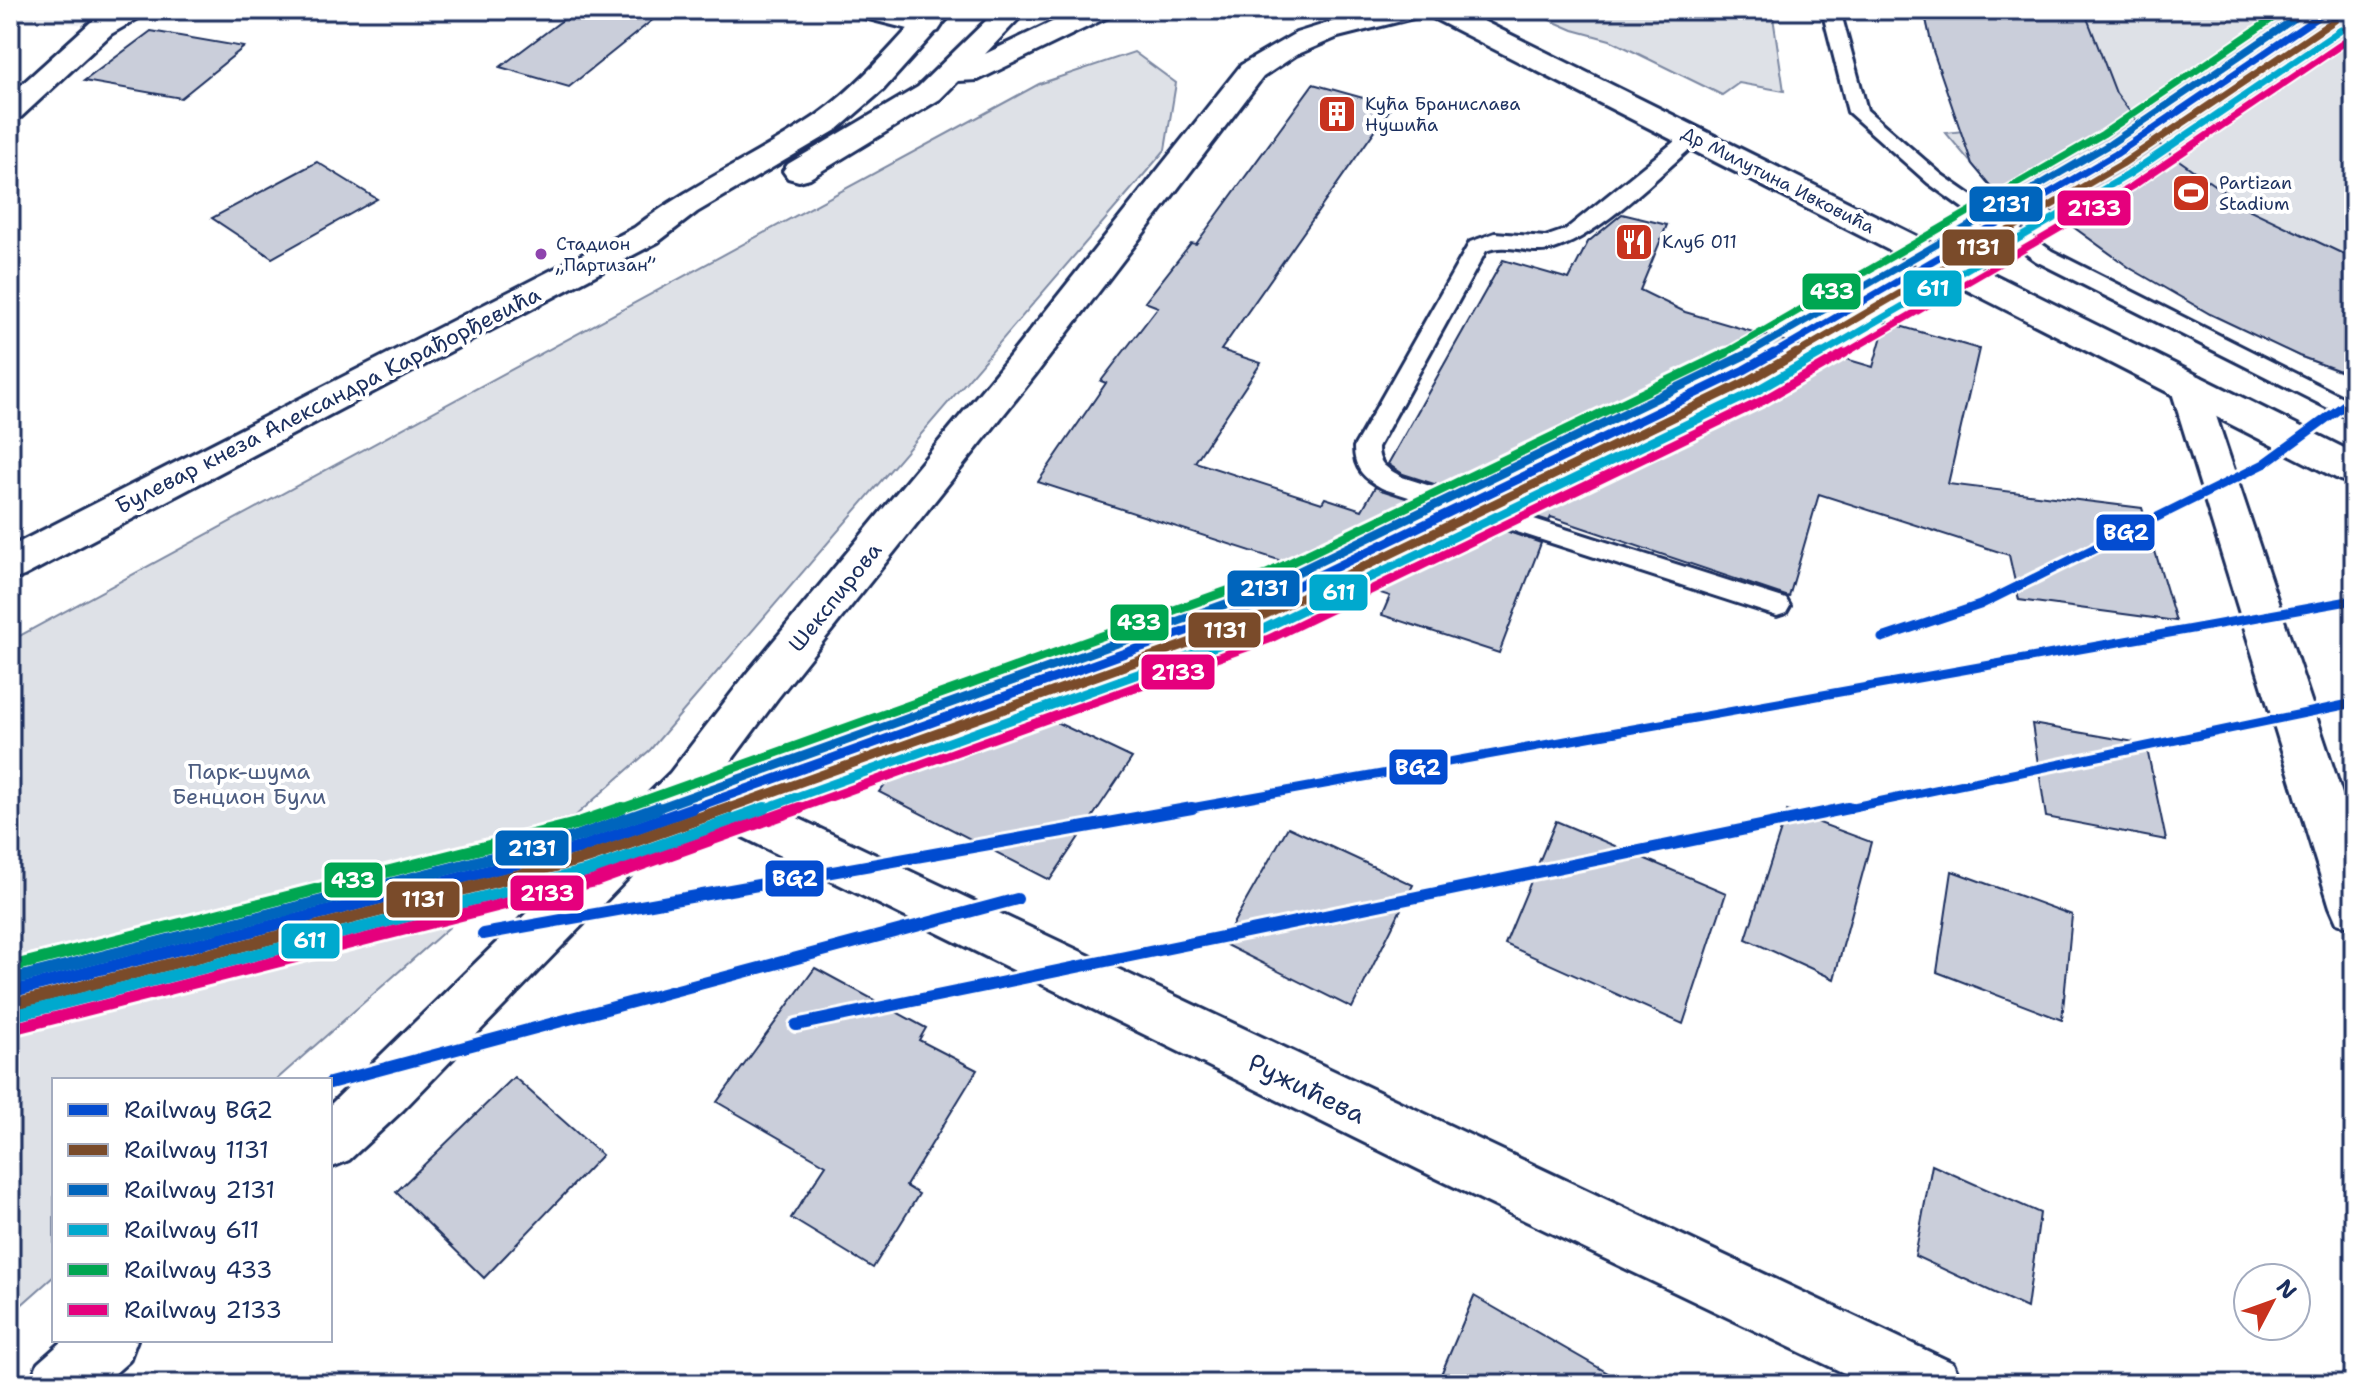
<svg xmlns="http://www.w3.org/2000/svg" width="2364" height="1394" font-family="'Shantell Sans',sans-serif">
<style>
.built{fill:#eff0f4}
.green{fill:#dee1e7;stroke:#7c88a2;stroke-width:2}
.building{fill:#caceda;stroke:#1b2f5e;stroke-width:2}
.lines{fill:none;stroke-linecap:round;stroke-linejoin:round}
.service-casing{stroke:#1b2f5e;stroke-width:6}
.minor-casing{stroke:#1b2f5e;stroke-width:6}
.tertiary-casing{stroke:#1b2f5e;stroke-width:6}
.secondary-casing{stroke:#1b2f5e;stroke-width:6}
.service{fill:#fff;fill-rule:evenodd}
.minor{fill:#fff;fill-rule:evenodd}
.tertiary{fill:#fff;fill-rule:evenodd}
.secondary{fill:#fff;fill-rule:evenodd}
.rail-1-far2-casing{stroke:#fff;stroke-width:11}
.rail-1-far1-casing{stroke:#fff;stroke-width:15}
.rail-1-casing{stroke:#fff;stroke-width:18}
.rail-2-far2-casing{stroke:#fff;stroke-width:11}
.rail-2-far1-casing{stroke:#fff;stroke-width:15}
.rail-2-casing{stroke:#fff;stroke-width:18}
.rail-3-far2-casing{stroke:#fff;stroke-width:11}
.rail-3-far1-casing{stroke:#fff;stroke-width:15}
.rail-3-casing{stroke:#fff;stroke-width:18}
.rail-4-far2-casing{stroke:#fff;stroke-width:11}
.rail-4-far1-casing{stroke:#fff;stroke-width:15}
.rail-4-casing{stroke:#fff;stroke-width:18}
.rail-5-far2-casing{stroke:#fff;stroke-width:11}
.rail-5-far1-casing{stroke:#fff;stroke-width:15}
.rail-5-casing{stroke:#fff;stroke-width:18}
.rail-6-far2-casing{stroke:#fff;stroke-width:11}
.rail-6-far1-casing{stroke:#fff;stroke-width:15}
.rail-6-casing{stroke:#fff;stroke-width:18}
.rail-1-far2{stroke:#044cd0;stroke-width:7}
.rail-1-far1{stroke:#044cd0;stroke-width:9}
.rail-1{stroke:#044cd0;stroke-width:12}
.rail-2-far2{stroke:#7a4b2a;stroke-width:7}
.rail-2-far1{stroke:#7a4b2a;stroke-width:9}
.rail-2{stroke:#7a4b2a;stroke-width:12}
.rail-3-far2{stroke:#0065bd;stroke-width:7}
.rail-3-far1{stroke:#0065bd;stroke-width:9}
.rail-3{stroke:#0065bd;stroke-width:12}
.rail-4-far2{stroke:#00a9ce;stroke-width:7}
.rail-4-far1{stroke:#00a9ce;stroke-width:9}
.rail-4{stroke:#00a9ce;stroke-width:12}
.rail-5-far2{stroke:#00a651;stroke-width:7}
.rail-5-far1{stroke:#00a651;stroke-width:9}
.rail-5{stroke:#00a651;stroke-width:12}
.rail-6-far2{stroke:#e5007d;stroke-width:7}
.rail-6-far1{stroke:#e5007d;stroke-width:9}
.rail-6{stroke:#e5007d;stroke-width:12}
.bus-dot{fill:#8e44ad;stroke:#fff;stroke-width:3}
.labels{text-anchor:middle;dominant-baseline:central;stroke-width:8;stroke-linejoin:round;paint-order:stroke}
.far-poi-label{font-size:18px;fill:#1b2f5e;stroke:#fff;text-anchor:start}
.far-street-label{font-size:18px;fill:#1b2f5e;stroke:#fff}
.far-bus-label{font-size:18px;fill:#1b2f5e;stroke:#fff;text-anchor:start}
.street-label{font-size:22px;fill:#1b2f5e;stroke:#fff}
.park-label{font-size:22px;fill:#4c5c80;stroke:#fff}
.near-street-label{font-size:26px;fill:#1b2f5e;stroke:#fff}
.line-badge{stroke:#fff;stroke-width:3}
.badge-label{font-size:22px;text-anchor:middle;font-weight:bold;fill:#fff}
</style>
<rect width="100%" height="100%" fill="#fff"/>
<filter id="ink" filterUnits="userSpaceOnUse"><feTurbulence type="fractalNoise" baseFrequency=".0125" numOctaves="2"/><feDisplacementMap in="SourceGraphic" scale="16" xChannelSelector="R" yChannelSelector="G"/><feConvolveMatrix kernelMatrix="1 2 1 2 8 2 1 2 1" color-interpolation-filters="sRGB"/></filter>
<g filter="url(#ink)">
<polygon class="built" points="10,10 114,10 87,25 10,17"/>
<g class="green">
<polygon points="1527,10 1772,10 1784,91 1739,83 1722,95 1610,40 1573,30"/>
<path d="M1924,10H2354V377L2299,356L2130,268L2025,192L1998,195L1946,133L1972,130C1945,87 1935,60 1924,10Z"/>
<polygon points="1134,52 1176,83 1165,150 650,750 276,1080 54,1080 54,1276 10,1315 10,641 1039,84"/>
</g>
<g class="building">
<polygon points="576,10 665,10 569,87 500,67"/>
<polygon points="1924,10 2084,10 2116,93 2137,121 2166,151 2248,209 2354,259 2354,376 2299,356 2210,314 2130,268 2025,192 1998,195 1972,164 1933,51"/>
<polygon points="151,31 244,47 181,98 84,81"/>
<polygon points="1313,84 1392,106 1221,350 1261,363 1195,462 1322,503 1325,498 1362,510 1375,487 1541,543 1499,653 1382,615 1390,596 1038,482 1106,383 1101,381 1158,307 1145,302 1191,243 1196,244"/>
<polygon points="317,162 377,199 272,258 212,218"/>
<polygon points="1622,214 1667,225 1640,290 1685,312 1873,367 1886,322 1979,349 1948,484 2142,508 2176,621 2019,600 2009,555 1819,494 1789,597 1551,517 1549,521 1403,474 1388,464 1503,260 1569,279 1588,242"/>
<polygon points="967,680 1132,758 1050,880 879,792"/>
<polygon points="2032,724 2146,744 2166,840 2046,817"/>
<polygon points="1787,811 1871,842 1834,979 1746,939"/>
<polygon points="1556,821 1726,893 1683,1024 1505,944"/>
<polygon points="1288,827 1413,885 1352,1008 1222,943"/>
<polygon points="1952,871 2072,915 2062,1020 1937,972"/>
<polygon points="815,968 926,1028 919,1040 977,1070 906,1186 919,1194 873,1268 791,1218 826,1165 717,1102"/>
<polygon points="514,1077 602,1155 484,1278 396,1192"/>
<polygon points="1932,1165 2040,1213 2027,1308 1915,1256"/>
<polygon points="1474,1296 1627,1384 1437,1384"/>
</g>
<g class="lines">
<defs>
<g id="service">
<polygon points="1822,10 1840,10 1867,110 1942,175 2052,251 2354,403 2354,421 2036,261 1928,183 1848,112"/>
<path d="M1692,131L1702,137L1699,141C1660,174 1601,235 1554,249C1532,256 1508,242 1486,251L1378,447C1378,465 1387,468 1402,477L1786,599L1790,606L1786,613L1777,616L1384,489C1365,479 1354,470 1354,447L1470,242L1495,233L1545,237L1565,230L1685,133Z"/>
</g>
<g id="minor">
<polygon points="112,10 146,10 142,16 111,34 21,117 10,120 10,95 91,22"/>
<polygon points="853,10 902,10 938,19 942,25 938,31 928,34 857,16"/>
<polygon points="1370,10 1425,10 1421,16 1338,37 1296,55 1263,77 1036,374 777,699 717,780 1953,1363 1962,1384 1867,1384 1432,1176 692,812 403,1110 349,1160 330,1168 330,1105 670,773 747,673 1010,356 1241,65 1296,33"/>
<polygon points="2188,373 2201,377 2206,386 2354,830 2354,929 2337,923 2330,907 2170,386 2175,377"/>
<polygon points="64,1340 137,1340 129,1361 103,1384 29,1384 38,1363"/>
</g>
<polygon id="tertiary" points="1425,10 1461,10 2354,453 2354,484 2340,480 1429,16"/>
<g id="secondary">
<path d="M925,10H955L883,90L838,129L697,212L658,242L24,576L10,581V547L634,228C691,184 757,156 816,116C857,87 891,47 925,10Z"/>
<polygon points="997,10 1027,10 985,54 1077,10 1114,10 1110,16 978,80 958,81 940,99 810,178 799,181 788,178 783,171 788,164 918,87"/>
</g>
</defs>
<use href="#service" class="service-casing"/>
<use href="#minor" class="minor-casing"/>
<use href="#tertiary" class="tertiary-casing"/>
<use href="#secondary" class="secondary-casing"/>
<use href="#service" class="service"/>
<use href="#minor" class="minor"/>
<use href="#tertiary" class="tertiary"/>
<use href="#secondary" class="secondary"/>
<defs>
<polyline id="rail-1-far2" points="1771,355 2116,154 2328,10"/>
<g id="rail-1-far1">
<polyline points="1882,638 1980,605 2264,464 2354,398"/>
<polyline points="688,810 1253,607 1744,370 1774,353"/>
<polyline points="1180,810 2354,600"/>
<polyline points="1839,810 2354,703"/>
</g>
<g id="rail-1">
<polyline points="483,934 1192,808"/>
<polyline points="10,992 583,847 693,808"/>
<polyline points="796,1025 1848,808"/>
<polyline points="330,1083 1017,899"/>
</g>
<polyline id="rail-2-far2" points="1794,355 2122,164 2335,20"/>
<polyline id="rail-2-far1" points="723,810 1258,618 1750,380 1797,353"/>
<polyline id="rail-2" points="13,1004 587,858 728,808"/>
<polyline id="rail-3-far2" points="1746,355 2110,144 2307,10"/>
<polyline id="rail-3-far1" points="653,810 1248,596 1749,353"/>
<polyline id="rail-3" points="10,980 579,836 658,808"/>
<polyline id="rail-4-far2" points="1819,355 2128,175 2341,30"/>
<polyline id="rail-4-far1" points="760,810 1263,629 1756,391 1822,353"/>
<polyline id="rail-4" points="16,1015 591,870 765,808"/>
<polyline id="rail-5-far2" points="1722,355 2103,134 2285,10"/>
<polyline id="rail-5-far1" points="617,810 1244,585 1726,353"/>
<polyline id="rail-5" points="10,967 576,824 622,808"/>
<polyline id="rail-6-far2" points="1842,355 2134,185 2348,40"/>
<polyline id="rail-6-far1" points="794,810 1269,639 1762,401 1845,353"/>
<polyline id="rail-6" points="19,1027 595,881 800,808"/>
</defs>
<use href="#rail-1-far2" class="rail-1-far2-casing"/>
<use href="#rail-1-far1" class="rail-1-far1-casing"/>
<use href="#rail-1" class="rail-1-casing"/>
<use href="#rail-2-far2" class="rail-2-far2-casing"/>
<use href="#rail-2-far1" class="rail-2-far1-casing"/>
<use href="#rail-2" class="rail-2-casing"/>
<use href="#rail-3-far2" class="rail-3-far2-casing"/>
<use href="#rail-3-far1" class="rail-3-far1-casing"/>
<use href="#rail-3" class="rail-3-casing"/>
<use href="#rail-4-far2" class="rail-4-far2-casing"/>
<use href="#rail-4-far1" class="rail-4-far1-casing"/>
<use href="#rail-4" class="rail-4-casing"/>
<use href="#rail-5-far2" class="rail-5-far2-casing"/>
<use href="#rail-5-far1" class="rail-5-far1-casing"/>
<use href="#rail-5" class="rail-5-casing"/>
<use href="#rail-6-far2" class="rail-6-far2-casing"/>
<use href="#rail-6-far1" class="rail-6-far1-casing"/>
<use href="#rail-6" class="rail-6-casing"/>
<use href="#rail-1-far2" class="rail-1-far2"/>
<use href="#rail-1-far1" class="rail-1-far1"/>
<use href="#rail-1" class="rail-1"/>
<use href="#rail-2-far2" class="rail-2-far2"/>
<use href="#rail-2-far1" class="rail-2-far1"/>
<use href="#rail-2" class="rail-2"/>
<use href="#rail-3-far2" class="rail-3-far2"/>
<use href="#rail-3-far1" class="rail-3-far1"/>
<use href="#rail-3" class="rail-3"/>
<use href="#rail-4-far2" class="rail-4-far2"/>
<use href="#rail-4-far1" class="rail-4-far1"/>
<use href="#rail-4" class="rail-4"/>
<use href="#rail-5-far2" class="rail-5-far2"/>
<use href="#rail-5-far1" class="rail-5-far1"/>
<use href="#rail-5" class="rail-5"/>
<use href="#rail-6-far2" class="rail-6-far2"/>
<use href="#rail-6-far1" class="rail-6-far1"/>
<use href="#rail-6" class="rail-6"/>
</g>
</g>
<defs>
<symbol id="building-square" viewBox="-11 -11 22 22"><rect x="-9" y="-9" width="18" height="18" rx="4" fill="#c8321e" stroke="#fff"/><path d="M-4-6H4V6H1V3H-1V6H-4ZM-2.5-4.3h1.7v1.8h-1.7ZM.8-4.3h1.7v1.8H.8ZM-2.5-1h1.7V.8h-1.7ZM.8-1h1.7V.8H.8Z" fill="#fff"/></symbol>
<symbol id="stadium-square" viewBox="-11 -11 22 22"><rect x="-9" y="-9" width="18" height="18" rx="4" fill="#c8321e" stroke="#fff"/><path d="M0-5a6.5 5 0 1 0 0 10a6.5 5 0 1 0 0-10ZM-3.5-1.8h7v3.6h-7Z" fill="#fff"/></symbol>
<symbol id="restaurant-square" viewBox="-11 -11 22 22"><rect x="-9" y="-9" width="18" height="18" rx="4" fill="#c8321e" stroke="#fff"/><path d="M-5-6h1v4h1v-4h1v4h1v-4h1v5L-1.5 .5V6h-2V.5L-5-1ZM5-6V6H3V1.5H1.5Q1.5-4 5-6Z" fill="#fff"/></symbol>
</defs>
<g fill-rule="evenodd">
<use href="#building-square" x="1315" y="92" width="44" height="44"/>
<use href="#stadium-square" x="2169" y="171" width="44" height="44"/>
<use href="#restaurant-square" x="1612" y="220" width="44" height="44"/>
</g>
<circle class="bus-dot" cx="541" cy="254" r="7"/>
<g class="labels">
<g class="far-poi-label">
<text x="1365" y="104">Кућа Бранислава<tspan x="1365" dy="21">Нушића</tspan></text>
<text x="2219" y="183">Partizan<tspan x="2219" dy="21">Stadium</tspan></text>
<text x="1662" y="242">Клуб 011</text>
</g>
<g class="far-street-label">
<text transform="translate(1778 180) rotate(27)">Др Милутина Ивковића</text>
</g>
<g class="far-bus-label">
<text x="556" y="244">Стадион<tspan x="556" dy="21">„Партизан”</tspan></text>
</g>
<g class="street-label">
<text transform="translate(328 400) rotate(-27)">Булевар кнеза Александра Карађорђевића</text>
<text transform="translate(835 597) rotate(-51)">Шекспирова</text>
</g>
<g class="park-label">
<text x="249" y="771">Парк-шума<tspan x="249" dy="25">Бенцион Були</tspan></text>
</g>
<g class="near-street-label">
<text transform="translate(1307 1088) rotate(26)">Ружићева</text>
</g>
</g>
<g class="line-badge">
<rect x="1968" y="185" width="76" height="38" rx="8" fill="#0065bd"/>
<rect x="2056" y="189" width="76" height="38" rx="8" fill="#e5007d"/>
<rect x="1941" y="228" width="75" height="39" rx="8" fill="#7a4b2a"/>
<rect x="1902" y="269" width="61" height="39" rx="8" fill="#00a9ce"/>
<rect x="1801" y="272" width="61" height="39" rx="8" fill="#00a651"/>
<rect x="2095" y="513" width="61" height="39" rx="8" fill="#044cd0"/>
<rect x="1226" y="569" width="75" height="39" rx="8" fill="#0065bd"/>
<rect x="1308" y="573" width="61" height="39" rx="8" fill="#00a9ce"/>
<rect x="1109" y="603" width="61" height="39" rx="8" fill="#00a651"/>
<rect x="1187" y="611" width="75" height="38" rx="8" fill="#7a4b2a"/>
<rect x="1140" y="653" width="76" height="38" rx="8" fill="#e5007d"/>
<rect x="1388" y="748" width="61" height="38" rx="8" fill="#044cd0"/>
<rect x="494" y="829" width="76" height="38" rx="8" fill="#0065bd"/>
<rect x="764" y="859" width="61" height="39" rx="8" fill="#044cd0"/>
<rect x="323" y="861" width="61" height="38" rx="8" fill="#00a651"/>
<rect x="509" y="874" width="76" height="38" rx="8" fill="#e5007d"/>
<rect x="385" y="880" width="76" height="39" rx="8" fill="#7a4b2a"/>
<rect x="280" y="922" width="61" height="38" rx="8" fill="#00a9ce"/>
</g>
<g class="badge-label">
<text x="2006" y="212">2131</text>
<text x="2094" y="216">2133</text>
<text x="1978" y="255">1131</text>
<text x="1933" y="296">611</text>
<text x="1832" y="299">433</text>
<text x="2126" y="540">BG2</text>
<text x="1264" y="596">2131</text>
<text x="1339" y="600">611</text>
<text x="1139" y="630">433</text>
<text x="1225" y="638">1131</text>
<text x="1178" y="680">2133</text>
<text x="1418" y="775">BG2</text>
<text x="532" y="856">2131</text>
<text x="795" y="886">BG2</text>
<text x="353" y="888">433</text>
<text x="547" y="901">2133</text>
<text x="423" y="907">1131</text>
<text x="310" y="948">611</text>
</g>
<rect width="2364" height="1394" fill="none" stroke="#fff" stroke-width="40"/>
<rect x="20" y="20" width="2324" height="1354" fill="none" stroke="#1b2f5e" stroke-width="3" filter="url(#ink)"/>
<rect x="52" y="1078" width="280" height="264" fill="#ffffff" stroke="#a4acbf" stroke-width="2"/>
<rect x="68" y="1104" width="40" height="12" fill="#044cd0" stroke="#a4acbf" stroke-width="2"/>
<text x="124" y="1118" font-size="24" fill="#1b2f5e">Railway BG2</text>
<rect x="68" y="1144" width="40" height="12" fill="#7a4b2a" stroke="#a4acbf" stroke-width="2"/>
<text x="124" y="1158" font-size="24" fill="#1b2f5e">Railway 1131</text>
<rect x="68" y="1184" width="40" height="12" fill="#0065bd" stroke="#a4acbf" stroke-width="2"/>
<text x="124" y="1198" font-size="24" fill="#1b2f5e">Railway 2131</text>
<rect x="68" y="1224" width="40" height="12" fill="#00a9ce" stroke="#a4acbf" stroke-width="2"/>
<text x="124" y="1238" font-size="24" fill="#1b2f5e">Railway 611</text>
<rect x="68" y="1264" width="40" height="12" fill="#00a651" stroke="#a4acbf" stroke-width="2"/>
<text x="124" y="1278" font-size="24" fill="#1b2f5e">Railway 433</text>
<rect x="68" y="1304" width="40" height="12" fill="#e5007d" stroke="#a4acbf" stroke-width="2"/>
<text x="124" y="1318" font-size="24" fill="#1b2f5e">Railway 2133</text>
<g transform="translate(2272 1302) rotate(49)"><circle r="38" fill="#ffffff" stroke="#a4acbf" stroke-width="2"/>
<path d="M0-6L14 30L0 20L-14 30Z" fill="#c8321e"/>
<text y="-12" font-size="22" font-weight="bold" text-anchor="middle" fill="#1b2f5e">N</text>
</g>
</svg>
